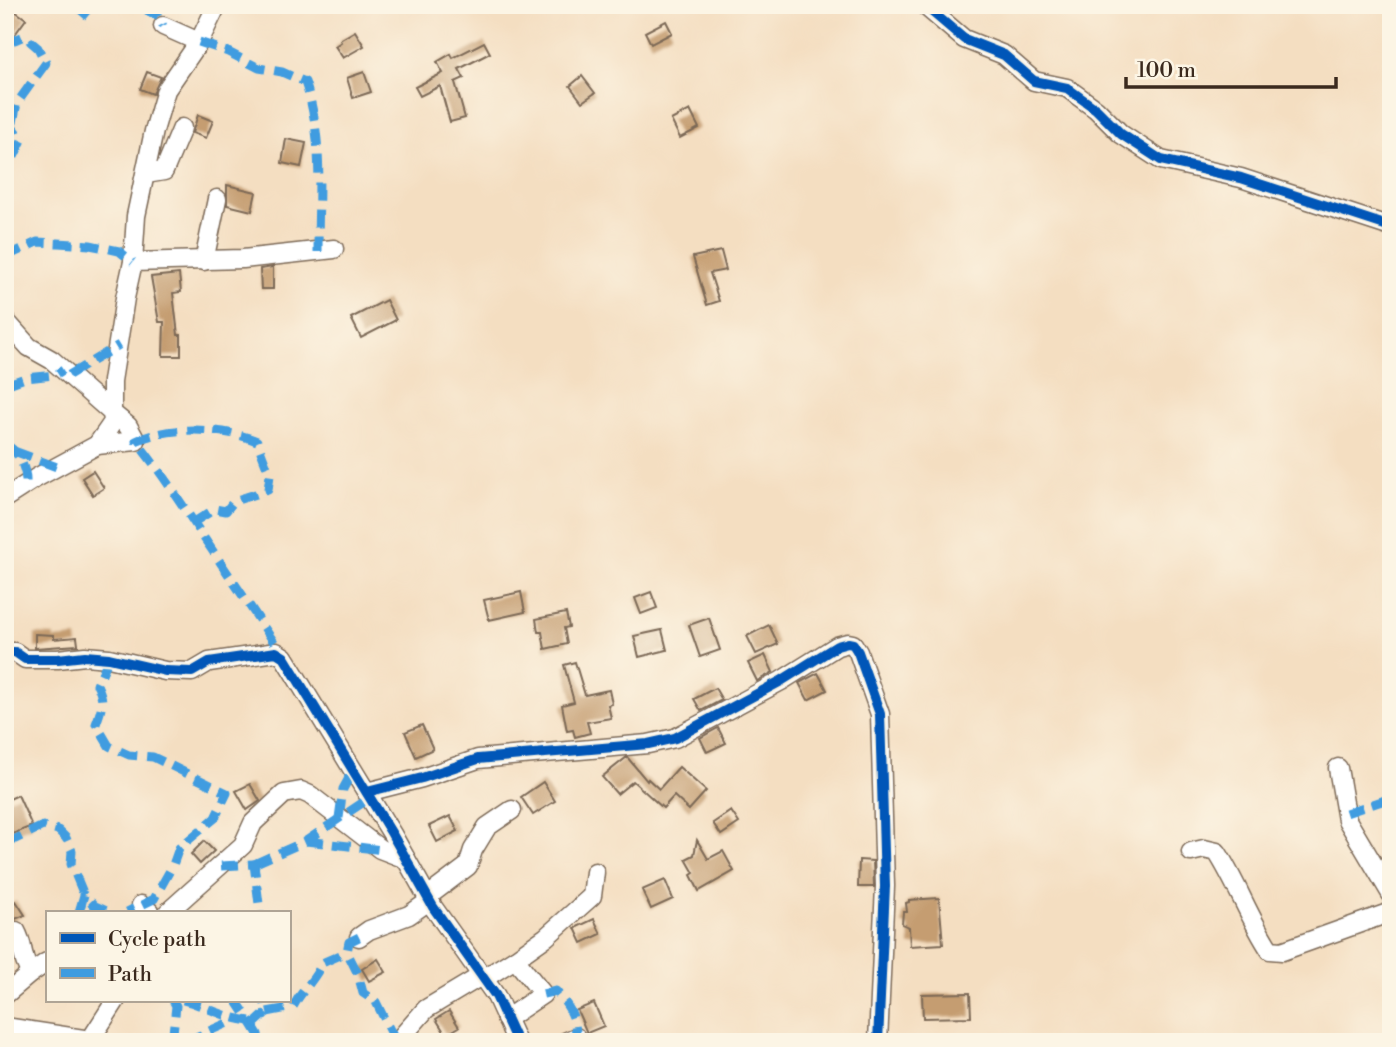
<svg xmlns="http://www.w3.org/2000/svg" width="1396" height="1047" font-family="'Libre Bodoni',serif">
<style>
.building{fill:#c59d71}
.lines{fill:none;stroke-linecap:round;stroke-linejoin:round}
.minor-casing{stroke:#7c6957;stroke-width:21}
.minor{stroke:#fff;stroke-width:18}
.quiet{stroke:#3f9ce0;stroke-width:9;stroke-dasharray:18 9;stroke-linecap:butt}
.cycleway-casing{stroke:#fcf5e5;stroke-width:15}
.cycleway{stroke:#0057b8;stroke-width:10}
</style>
<rect width="100%" height="100%" fill="#fcf5e5"/>
<filter id="ink" filterUnits="userSpaceOnUse"><feTurbulence type="fractalNoise" baseFrequency=".0143" numOctaves="2"/><feDisplacementMap in="SourceGraphic" scale="14" xChannelSelector="R" yChannelSelector="G"/><feConvolveMatrix kernelMatrix="1 2 1 2 8 2 1 2 1" color-interpolation-filters="sRGB"/></filter>
<filter id="wash" filterUnits="userSpaceOnUse"><feTurbulence type="fractalNoise" baseFrequency=".00686" numOctaves="4" result="noise"/><feDisplacementMap in="SourceGraphic" scale="28" xChannelSelector="R" yChannelSelector="G"/><feGaussianBlur stdDeviation="1.57" result="paint"/><feColorMatrix in="noise" values="0 0 0 0 0 0 0 0 0 0 0 0 0 0 0 0 0 1.4 0 .05"/><feComposite in="paint" operator="in"/></filter>
<g filter="url(#wash)">
<rect width="100%" height="100%" fill="#f4dec1"/>
<g id="blocks">
<g class="building">
<polygon points="12,9 26,19 13,37 5,31 5,19"/>
<polygon points="666,21 672,33 651,44 645,32"/>
<polygon points="355,31 364,46 343,58 335,46 341,42 340,40"/>
<polygon points="484,42 490,53 459,69 464,78 455,82 465,118 450,122 440,86 420,96 415,87 443,73 437,62 451,54 453,58"/>
<polygon points="147,72 161,77 153,94 140,89"/>
<polygon points="364,72 371,92 353,98 347,78"/>
<polygon points="582,76 595,93 582,102 570,86"/>
<polygon points="690,110 699,128 680,138 671,120"/>
<polygon points="198,115 213,121 206,138 192,133"/>
<polygon points="286,139 306,143 301,167 282,163"/>
<polygon points="227,185 256,192 252,211 227,205"/>
<polygon points="721,251 726,270 710,273 719,301 707,305 693,257"/>
<polygon points="273,267 273,289 261,289 260,269"/>
<polygon points="179,274 181,292 173,293 178,335 181,335 181,356 163,356 164,322 159,322 151,277"/>
<polygon points="386,300 396,320 361,338 351,318"/>
<polygon points="93,471 104,488 93,495 82,478"/>
<polygon points="521,592 525,612 489,620 484,600"/>
<polygon points="651,592 657,608 641,614 635,598"/>
<polygon points="566,613 569,627 564,628 567,644 545,649 542,632 538,632 536,619"/>
<polygon points="709,618 720,650 700,657 689,625"/>
<polygon points="769,625 778,644 756,654 747,636"/>
<polygon points="662,630 667,650 639,657 634,636"/>
<polygon points="35,634 54,635 54,639 77,637 78,645 35,648"/>
<polygon points="765,655 773,672 757,681 748,663"/>
<polygon points="575,662 585,695 609,690 612,704 608,705 611,718 587,722 590,733 575,737 573,730 567,731 562,705 574,702 564,665"/>
<polygon points="818,673 827,690 808,700 799,683"/>
<polygon points="715,688 722,700 701,711 694,699"/>
<polygon points="422,725 433,749 416,757 405,732"/>
<polygon points="718,728 726,743 707,752 700,738"/>
<polygon points="627,757 647,781 648,779 659,789 679,767 706,791 689,810 674,796 663,808 633,781 617,794 602,777"/>
<polygon points="543,782 555,801 533,815 521,797"/>
<polygon points="250,784 260,801 247,810 236,791"/>
<polygon points="18,795 32,826 5,837 5,801"/>
<polygon points="731,811 739,823 721,835 713,823"/>
<polygon points="450,816 458,831 437,842 429,826"/>
<polygon points="697,840 708,859 723,851 734,871 699,891 691,875 694,873 686,859 694,855"/>
<polygon points="204,841 214,851 200,864 191,854"/>
<polygon points="859,860 873,861 874,887 858,887"/>
<polygon points="665,880 673,899 651,909 642,890"/>
<polygon points="939,898 943,944 910,946 909,927 902,924 903,912 907,912 906,903 909,902 909,900"/>
<polygon points="16,901 25,915 10,921 5,926 5,907"/>
<polygon points="594,919 601,934 582,943 575,928"/>
<polygon points="378,959 386,972 369,981 362,969"/>
<polygon points="970,993 971,1017 923,1018 922,994"/>
<polygon points="594,1003 604,1026 587,1033 577,1010"/>
<polygon points="449,1011 459,1027 446,1035 436,1019"/>
</g>
</g>
</g>
<g filter="url(#ink)">
<use href="#blocks" fill-opacity="0" stroke="#7c6957" stroke-width="2"/>
<g class="lines">
<defs>
<g id="minor">
<polyline points="924,5 964,39 1004,55 1034,81 1067,88 1096,109 1121,134 1161,160 1241,178 1391,227"/>
<polyline points="163,26 199,42"/>
<polyline points="146,174 164,171 182,128"/>
<polyline points="204,261 217,199"/>
<polyline points="133,262 243,259 334,249"/>
<polyline points="5,320 29,347 52,360 112,413 113,422 97,445 36,478 5,498"/>
<polyline points="97,445 136,441 128,426 112,413 112,381 125,298 133,262 136,216 154,131 166,90 199,42 217,5"/>
<polyline points="5,652 15,652 25,659 58,659 85,656 109,658 165,671 192,672 209,662 276,652 284,657 392,834 433,907 496,996 517,1042"/>
<polyline points="1338,768 1347,820 1391,894"/>
<polyline points="367,792 422,778 478,759 648,744 675,738 781,681 837,646 848,643 853,644 858,652 880,714 885,886 878,1042"/>
<path d="M1191,852L1204,849L1217,852C1237,883 1249,918 1270,950L1282,951L1391,912"/>
<polyline points="427,897 468,866 473,850 487,827 512,810"/>
<polyline points="141,905 150,912"/>
<polyline points="168,912 243,845 253,823 284,794 301,791 310,795 380,849 406,859"/>
<polyline points="359,937 369,930 409,915 429,901"/>
<polyline points="515,959 546,937 592,896 595,872"/>
<polyline points="31,973 47,962"/>
<polyline points="483,979 515,959 543,994 506,1019"/>
<path d="M5,995L31,973C21,960 25,947 16,931"/>
<polyline points="5,1027 90,1040"/>
<polyline points="89,1042 116,1000"/>
<polyline points="397,1042 426,1009 481,976"/>
<polyline points="565,1042 576,1037"/>
</g>
</defs>
<use href="#minor" class="minor-casing"/>
<use href="#minor" class="minor"/>
<g class="quiet">
<polyline points="75,5 88,16"/>
<polyline points="146,5 148,11 158,16 163,26"/>
<polyline points="5,8 8,5"/>
<polyline points="5,37 15,40 24,36 38,48 46,63 17,103 12,127"/>
<path d="M199,42L228,52L259,68L282,72L305,82C324,138 318,194 318,252"/>
<polyline points="5,134 12,127 22,140 13,159 5,157"/>
<polyline points="5,257 37,242 58,243 90,245 119,251 133,262"/>
<polyline points="69,375 119,345"/>
<polyline points="5,382 11,383 25,378 55,375 63,370"/>
<path d="M5,444C19,451 27,469 26,485"/>
<polyline points="14,451 57,467"/>
<path d="M194,522L215,509L226,511L234,501L268,490L270,475L257,441C224,427 168,426 136,441C161,472 182,504 204,538L282,654"/>
<path d="M109,658L97,685C105,700 102,708 96,724L109,746L129,755L153,757L227,793L215,818L179,848L173,865L154,899L127,912"/>
<polyline points="1346,813 1391,798"/>
<polyline points="339,818 343,789 348,780 351,767"/>
<polyline points="306,841 383,850"/>
<polyline points="5,844 43,826 58,830 66,838 72,851 71,864 84,895"/>
<polyline points="254,864 306,841 371,797"/>
<polyline points="221,866 254,864 260,912"/>
<polyline points="79,912 84,895 95,906 109,912"/>
<polyline points="359,937 349,942 347,952 358,974 363,993 376,1002 396,1042"/>
<path d="M543,994L556,991C569,1007 576,1016 576,1037"/>
<path d="M183,1000C206,1006 227,1019 250,1021L236,1000"/>
<path d="M267,1012L293,1007C301,991 315,980 322,963L347,952"/>
<polyline points="250,1021 258,1034 259,1042"/>
<polyline points="253,1025 267,1012 264,1000"/>
<polyline points="90,1040 94,1042"/>
<polyline points="172,1042 176,1006 173,1000"/>
<polyline points="185,1042 234,1020"/>
</g>
<defs>
<g id="cycleway">
<polyline points="924,5 964,39 1004,55 1034,81 1067,88 1096,109 1121,134 1161,160 1241,178 1391,227"/>
<polyline points="5,652 15,652 25,659 58,659 85,656 109,658 165,671 192,672 209,662 276,652 284,657 392,834 433,907 496,996 517,1042"/>
<polyline points="367,792 422,778 478,759 648,744 675,738 781,681 837,646 848,643 853,644 858,652 880,714 885,886 878,1042"/>
</g>
</defs>
<use href="#cycleway" class="cycleway-casing"/>
<use href="#cycleway" class="cycleway"/>
</g>
</g>
<rect width="1396" height="1047" fill="none" stroke="#fcf5e5" stroke-width="28"/>
<rect x="46" y="911" width="245" height="91" fill="#fcf5e5" stroke="#afa495" stroke-width="2"/>
<rect x="60" y="933" width="35" height="10" fill="#0057b8" stroke="#afa495" stroke-width="2"/>
<text x="108" y="946" font-size="21" fill="#3b2a1e">Cycle path</text>
<rect x="60" y="968" width="35" height="10" fill="#3f9ce0" stroke="#afa495" stroke-width="2"/>
<text x="108" y="981" font-size="21" fill="#3b2a1e">Path</text>
<path d="M1126 77v10h210v-10" fill="none" stroke="#3b2a1e" stroke-width="3.5"/>
<text x="1137" y="77" font-size="21" fill="#3b2a1e" stroke="#fcf5e5" stroke-width="5" paint-order="stroke">100 m</text>
</svg>
